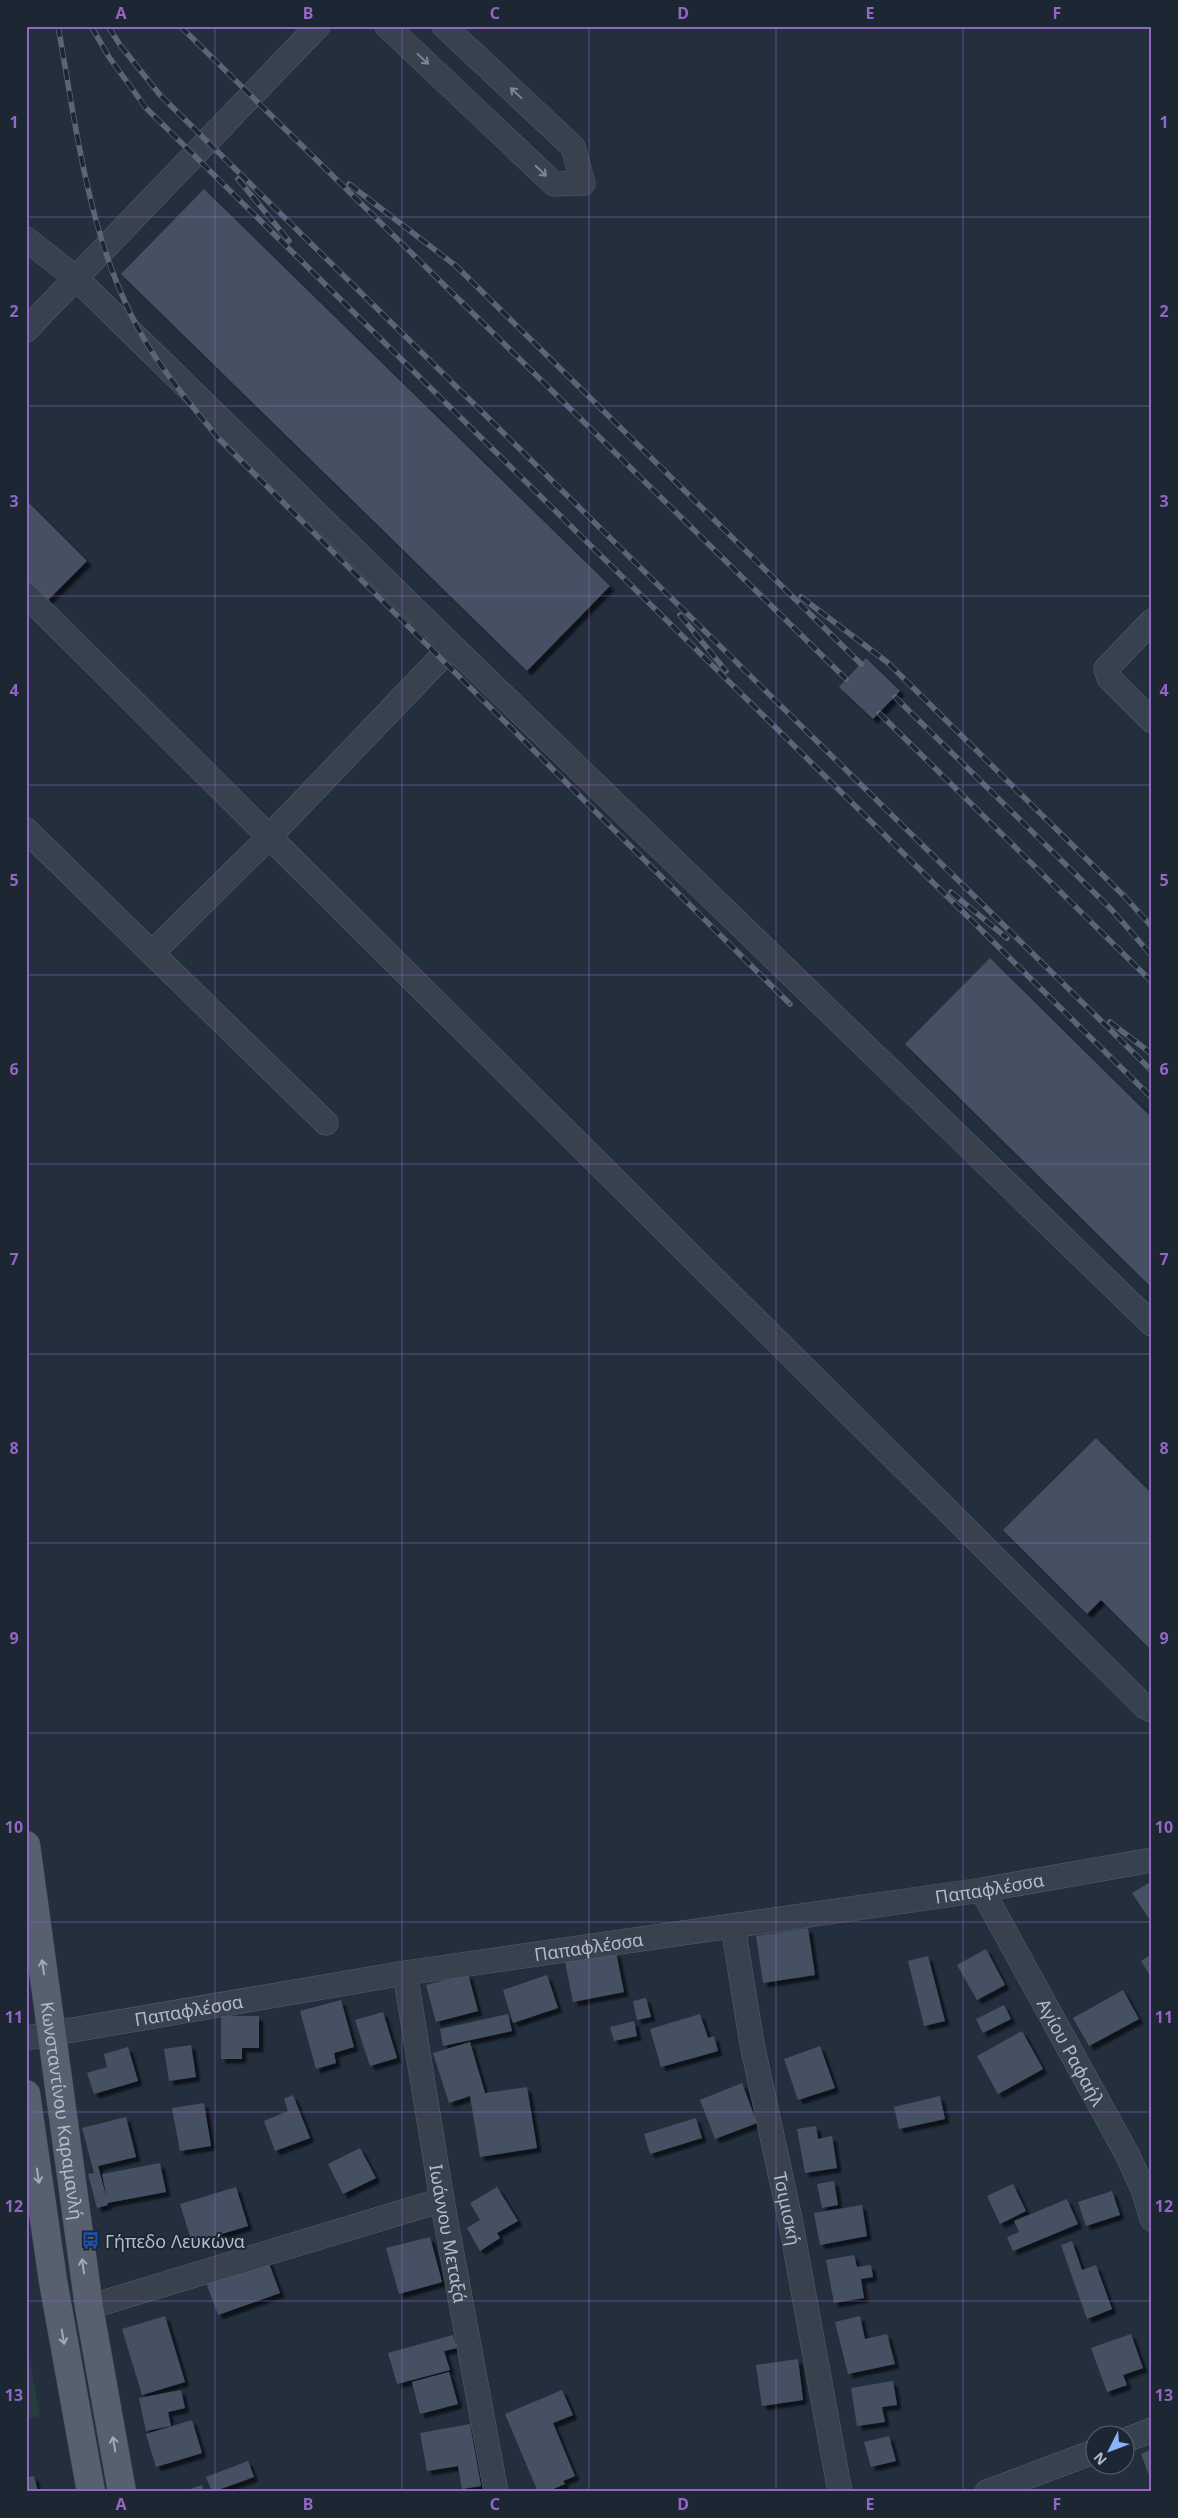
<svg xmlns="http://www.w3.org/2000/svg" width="1178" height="2518" font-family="'Noto Sans',sans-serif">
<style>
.green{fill:#263c3f}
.building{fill:#455162;filter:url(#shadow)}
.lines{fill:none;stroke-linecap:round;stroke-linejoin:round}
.minor-casing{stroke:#565f6c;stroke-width:25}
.major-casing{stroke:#414a57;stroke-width:29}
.minor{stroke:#38414e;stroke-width:24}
.major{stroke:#56606e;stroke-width:28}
.rail-casing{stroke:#5a6575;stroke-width:5.5}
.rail{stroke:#1d2633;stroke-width:4;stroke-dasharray:11;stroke-linecap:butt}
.oneway{stroke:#7c8592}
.oneway2{stroke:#a1aab7}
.grid{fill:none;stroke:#9266c3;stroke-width:1;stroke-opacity:0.55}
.labels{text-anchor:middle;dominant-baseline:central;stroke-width:4;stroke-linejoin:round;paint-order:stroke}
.street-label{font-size:18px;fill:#b4bcc9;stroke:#1d2633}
.poi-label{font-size:18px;fill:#b4bcc9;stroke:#1d2633;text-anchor:start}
.neatline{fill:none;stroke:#9266c3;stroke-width:2}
.grid-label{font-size:16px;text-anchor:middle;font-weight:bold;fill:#9266c3}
</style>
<defs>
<filter id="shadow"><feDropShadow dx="4.5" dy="4.5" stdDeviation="1" flood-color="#0009"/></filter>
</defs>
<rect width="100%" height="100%" fill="#242f3e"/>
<polygon class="green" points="26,2339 40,2416 26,2419"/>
<g class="building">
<polygon points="204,189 610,586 527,671 121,274"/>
<polygon points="26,500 87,561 47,601 26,581"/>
<polygon points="866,658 900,691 873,719 839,687"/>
<polygon points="990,958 1152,1118 1152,1288 905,1044"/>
<polygon points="1096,1438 1152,1494 1152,1651 1101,1600 1087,1614 1003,1530"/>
<polygon points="1152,1881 1152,1923 1132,1893"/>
<polygon points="808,1928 815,1975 763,1983 756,1936"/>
<polygon points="986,1949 1005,1985 977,2000 957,1965"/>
<polygon points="616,1952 624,1992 573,2002 565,1962"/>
<polygon points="1152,1954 1152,1979 1141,1961"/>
<polygon points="928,1956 945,2021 924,2026 908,1961"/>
<polygon points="468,1974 478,2011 436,2022 426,1985"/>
<polygon points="547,1975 558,2008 513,2023 503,1990"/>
<polygon points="1123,1990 1139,2019 1089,2046 1073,2018"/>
<polygon points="646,1998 651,2017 637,2020 633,2001"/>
<polygon points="341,2000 354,2047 334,2053 336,2063 316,2069 300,2011"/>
<polygon points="1004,2005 1011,2019 983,2033 976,2019"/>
<polygon points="383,2012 397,2058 370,2066 355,2020"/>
<polygon points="508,2014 512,2031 443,2046 440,2029"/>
<polygon points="700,2014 708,2038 714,2036 718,2051 661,2067 650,2029"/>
<polygon points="221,2016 259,2016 259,2048 242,2048 242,2059 221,2059"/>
<polygon points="634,2021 637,2036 614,2041 610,2027"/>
<polygon points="1022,2031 1043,2069 998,2094 977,2056"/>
<polygon points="470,2042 485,2093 479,2094 527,2087 537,2148 480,2157 470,2096 449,2103 433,2053"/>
<polygon points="191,2045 196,2077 169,2081 164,2049"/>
<polygon points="820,2046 835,2088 798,2100 784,2059"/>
<polygon points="128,2047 138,2081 94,2094 87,2073 107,2067 104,2054"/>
<polygon points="742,2083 757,2123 715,2139 700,2100"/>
<polygon points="293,2095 310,2138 275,2151 264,2121 288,2111 284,2099"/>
<polygon points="940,2096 945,2119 899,2129 894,2107"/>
<polygon points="204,2103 211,2146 180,2151 172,2108"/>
<polygon points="126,2117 136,2157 98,2166 107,2199 102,2174 160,2163 166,2192 107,2203 108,2205 97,2208 88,2174 94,2173 82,2128"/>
<polygon points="696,2118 702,2138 650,2154 644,2134"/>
<polygon points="816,2126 818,2139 832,2136 837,2168 805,2173 797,2129"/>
<polygon points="360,2148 376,2178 343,2194 328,2164"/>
<polygon points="834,2181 838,2205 822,2208 817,2184"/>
<polygon points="1013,2184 1026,2211 1000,2224 987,2196"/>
<polygon points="236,2187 248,2226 192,2243 180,2204"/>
<polygon points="497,2187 518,2221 497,2233 500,2238 480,2251 467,2228 480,2220 470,2203"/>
<polygon points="1112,2191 1120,2215 1086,2226 1078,2202"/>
<polygon points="1067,2199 1078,2224 1013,2251 1007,2237 1019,2232 1014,2221"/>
<polygon points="862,2205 867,2236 820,2245 814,2213"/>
<polygon points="430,2237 442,2282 399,2294 386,2248"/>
<polygon points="1072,2241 1082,2270 1096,2265 1112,2309 1087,2319 1061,2245"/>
<polygon points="266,2255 280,2293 218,2315 204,2277"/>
<polygon points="854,2255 857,2267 871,2265 873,2277 861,2279 864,2298 834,2303 826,2260"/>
<polygon points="165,2316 185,2382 142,2395 122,2329"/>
<polygon points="860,2316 865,2339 887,2334 895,2364 848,2374 835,2322"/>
<polygon points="1131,2334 1143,2368 1123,2375 1127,2385 1107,2392 1091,2348"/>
<polygon points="453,2335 457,2348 444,2351 450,2370 397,2384 388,2353"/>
<polygon points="798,2359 803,2400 762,2406 756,2365"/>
<polygon points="449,2372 458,2404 420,2414 412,2382"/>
<polygon points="893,2381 897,2405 882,2407 885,2422 857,2426 851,2388"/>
<polygon points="181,2390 185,2408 168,2412 171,2426 146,2431 139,2398"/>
<polygon points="562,2390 573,2415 553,2423 575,2476 563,2481 565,2484 546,2492 538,2492 505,2414"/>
<polygon points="192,2420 202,2453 156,2467 146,2434"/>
<polygon points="470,2424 481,2486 462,2489 458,2466 427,2471 420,2433"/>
<polygon points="889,2436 896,2461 871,2467 864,2442"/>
<polygon points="1152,2449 1152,2483 1141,2454"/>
<polygon points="248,2461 254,2477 212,2492 206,2477"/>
<polygon points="34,2476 38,2492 26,2492 26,2478"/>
<polygon points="202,2485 204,2492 184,2492 184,2491"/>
</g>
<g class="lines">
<defs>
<g id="minor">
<polyline points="387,26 554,184 583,183 573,147 444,26"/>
<polyline points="26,239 76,278 452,646 1152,1324"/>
<polyline points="26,330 318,26"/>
<polyline points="26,595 1144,1706 1152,1710"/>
<polyline points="1152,621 1106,669 1109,678 1152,721"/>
<polyline points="26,830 326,1123"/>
<polyline points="152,953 269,837 452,646"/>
<path id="s1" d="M982,1890L1127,2154L1143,2189L1152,2219"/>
<path id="s2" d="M733,1926L752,2044L790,2219L840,2492"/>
<path id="s3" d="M405,1973L442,2200L496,2492"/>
<path id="s4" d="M26,2038L405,1973L982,1890L1152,1860"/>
<polyline points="89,2307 442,2200"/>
<polyline points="1126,2440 1152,2430"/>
<polyline points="987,2492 1096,2451"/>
</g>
<g id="major">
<path id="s5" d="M26,1845L89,2307L122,2492"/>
<polyline points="26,2094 53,2281 91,2492"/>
</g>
</defs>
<use href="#minor" class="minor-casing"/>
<use href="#major" class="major-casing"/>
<use href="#minor" class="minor"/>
<use href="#major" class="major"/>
<defs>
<g id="rail">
<path d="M58,26C78,136 90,255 152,352C172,383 196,411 219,439L790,1004"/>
<polyline points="91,26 109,57 146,108 1152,1098"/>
<polyline points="108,26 120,45 160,95 1152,1071"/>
<polyline points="180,26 846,679"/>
<polyline points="238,179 289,241"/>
<polyline points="349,184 456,266 861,664"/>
<polyline points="801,597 887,662 1125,897 1152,927"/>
<polyline points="680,615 726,671"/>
<polyline points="895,697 1112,910 1152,956"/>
<polyline points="879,713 1152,982"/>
<polyline points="951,892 1007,938"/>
<polyline points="1110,1022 1152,1054"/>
</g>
</defs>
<use href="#rail" class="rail-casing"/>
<use href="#rail" class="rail"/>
</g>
<defs><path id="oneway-shaft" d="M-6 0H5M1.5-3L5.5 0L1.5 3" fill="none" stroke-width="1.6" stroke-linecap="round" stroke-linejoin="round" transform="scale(1.25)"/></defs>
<g class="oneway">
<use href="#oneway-shaft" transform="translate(423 59) rotate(43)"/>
<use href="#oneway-shaft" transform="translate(516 93) rotate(-137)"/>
<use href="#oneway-shaft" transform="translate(541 171) rotate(44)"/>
</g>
<g class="oneway2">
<use href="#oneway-shaft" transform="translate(43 1967) rotate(-98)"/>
<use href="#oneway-shaft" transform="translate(38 2176) rotate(82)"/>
<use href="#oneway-shaft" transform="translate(83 2266) rotate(-98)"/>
<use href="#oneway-shaft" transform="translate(63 2337) rotate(80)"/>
<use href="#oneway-shaft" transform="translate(114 2444) rotate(-100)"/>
</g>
<path class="grid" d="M215,26V2492M402,26V2492M589,26V2492M776,26V2492M963,26V2492M26,217H1152M26,406H1152M26,596H1152M26,785H1152M26,975H1152M26,1164H1152M26,1354H1152M26,1543H1152M26,1733H1152M26,1922H1152M26,2112H1152M26,2301H1152"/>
<defs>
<symbol id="bus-bare" viewBox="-9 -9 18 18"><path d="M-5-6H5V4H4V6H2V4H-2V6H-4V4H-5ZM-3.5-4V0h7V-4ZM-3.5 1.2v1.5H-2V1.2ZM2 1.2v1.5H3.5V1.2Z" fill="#1a4fb4" stroke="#1d2633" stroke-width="2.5" paint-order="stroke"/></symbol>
</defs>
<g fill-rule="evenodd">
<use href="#bus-bare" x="78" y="2228" width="25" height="25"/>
</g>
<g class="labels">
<g class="street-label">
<text stroke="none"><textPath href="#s4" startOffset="975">Παπαφλέσσα</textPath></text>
<text stroke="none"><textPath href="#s4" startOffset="570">Παπαφλέσσα</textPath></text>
<text stroke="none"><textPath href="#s4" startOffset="165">Παπαφλέσσα</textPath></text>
<text stroke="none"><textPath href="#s1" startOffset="185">Αγίου Ραφαήλ</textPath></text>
<text stroke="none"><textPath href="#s5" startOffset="268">Κωνσταντίνου Καραμανλή</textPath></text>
<text stroke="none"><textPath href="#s2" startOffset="288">Τσιμισκή</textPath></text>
<text stroke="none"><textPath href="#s3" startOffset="264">Ιωάννου Μεταξά</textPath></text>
</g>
<g class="poi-label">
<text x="105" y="2241">Γήπεδο Λευκώνα</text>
</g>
</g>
<rect width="1178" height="2518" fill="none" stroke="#1d2633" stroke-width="55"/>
<g transform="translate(1110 2450) rotate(228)"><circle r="24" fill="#1d2633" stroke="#59626f"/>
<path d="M0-4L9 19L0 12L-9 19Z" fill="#8ab4f8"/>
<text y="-8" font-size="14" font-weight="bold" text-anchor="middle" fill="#b4bcc9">N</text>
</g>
<rect x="28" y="28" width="1122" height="2462" class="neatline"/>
<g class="grid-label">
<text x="121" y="19">A</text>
<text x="308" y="19">B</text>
<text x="495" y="19">C</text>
<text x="683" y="19">D</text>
<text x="870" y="19">E</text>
<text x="1057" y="19">F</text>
<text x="14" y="128">1</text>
<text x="1164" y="128">1</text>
<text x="14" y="317">2</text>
<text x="1164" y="317">2</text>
<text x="14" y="507">3</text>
<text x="1164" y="507">3</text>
<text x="14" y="696">4</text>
<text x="1164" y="696">4</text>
<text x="14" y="886">5</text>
<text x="1164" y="886">5</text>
<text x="14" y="1075">6</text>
<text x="1164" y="1075">6</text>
<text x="14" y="1265">7</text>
<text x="1164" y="1265">7</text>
<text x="14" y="1454">8</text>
<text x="1164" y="1454">8</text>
<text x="14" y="1644">9</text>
<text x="1164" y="1644">9</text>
<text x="14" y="1833">10</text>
<text x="1164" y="1833">10</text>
<text x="14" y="2023">11</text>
<text x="1164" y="2023">11</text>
<text x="14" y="2212">12</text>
<text x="1164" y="2212">12</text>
<text x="14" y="2401">13</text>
<text x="1164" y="2401">13</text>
<text x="121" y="2510">A</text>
<text x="308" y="2510">B</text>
<text x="495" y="2510">C</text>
<text x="683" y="2510">D</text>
<text x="870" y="2510">E</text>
<text x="1057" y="2510">F</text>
</g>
</svg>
